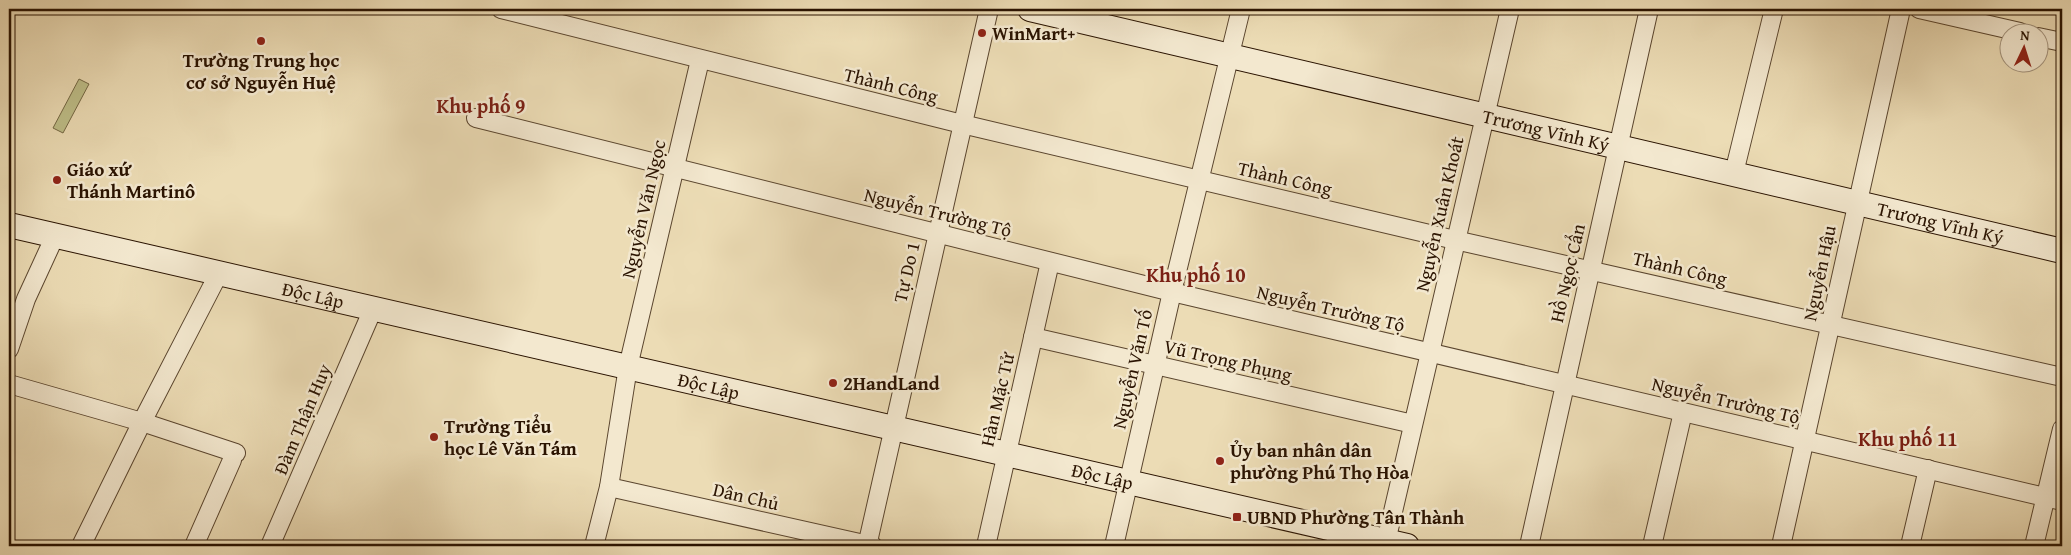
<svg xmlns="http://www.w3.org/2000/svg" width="2071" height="555" font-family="'Gentium Book Plus',serif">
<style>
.green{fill:#bebe88;stroke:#746844}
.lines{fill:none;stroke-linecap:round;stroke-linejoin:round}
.street-casing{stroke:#5a452e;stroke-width:20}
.secondary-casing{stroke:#2a1301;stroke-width:26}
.street{stroke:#f3e8cf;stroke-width:18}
.secondary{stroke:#f3e8cf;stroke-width:24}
.poi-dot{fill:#8f2418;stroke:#f3e8cf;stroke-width:2}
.labels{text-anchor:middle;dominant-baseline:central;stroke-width:5;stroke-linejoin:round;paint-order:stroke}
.poi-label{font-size:19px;font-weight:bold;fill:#2a1301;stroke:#f3e8cf;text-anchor:start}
.street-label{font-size:19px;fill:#2a1301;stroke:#f3e8cf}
.neighbourhood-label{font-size:20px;font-weight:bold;fill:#7a1f14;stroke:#f3e8cf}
</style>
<rect width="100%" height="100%" fill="#ecdcb5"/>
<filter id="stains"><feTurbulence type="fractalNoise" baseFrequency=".004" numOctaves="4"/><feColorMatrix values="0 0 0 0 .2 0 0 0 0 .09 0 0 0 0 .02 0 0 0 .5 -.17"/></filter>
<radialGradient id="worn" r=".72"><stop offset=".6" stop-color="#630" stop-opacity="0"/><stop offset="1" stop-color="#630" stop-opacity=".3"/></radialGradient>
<polygon class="green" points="79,79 89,84 63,133 53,128"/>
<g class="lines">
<defs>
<g id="street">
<polyline points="501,9 962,124 1455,240 2062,377"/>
<polyline points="1919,9 2020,32"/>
<polyline points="2038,37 2062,42"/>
<polyline points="476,118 1172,292 2062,501"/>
<polyline points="1734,173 1774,9"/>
<polyline points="1033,337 1413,424"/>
<polyline points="9,349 26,299 55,236"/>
<polyline points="9,384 142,422 236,453"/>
<polyline points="609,487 873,546"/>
<polyline points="81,546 142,422 219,273"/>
<polyline points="194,546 232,460"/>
<polyline points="270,546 373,309"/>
<polyline points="594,546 609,487 628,367 700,60"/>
<polyline points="867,546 989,9"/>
<polyline points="986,546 1050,262"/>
<polyline points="1114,546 1172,292 1241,9"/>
<polyline points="1385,546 1510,9"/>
<polyline points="1529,546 1649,9"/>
<polyline points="1652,546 1683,412"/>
<polyline points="1781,546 1901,9"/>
<polyline points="1910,546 1928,469"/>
<polyline points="2034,546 2062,429"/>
</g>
<g id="secondary">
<path id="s1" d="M1030,9L2062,251"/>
<path id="s2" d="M9,225L1407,546"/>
</g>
</defs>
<use href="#street" class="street-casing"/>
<use href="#secondary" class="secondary-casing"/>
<use href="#street" class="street"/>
<use href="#secondary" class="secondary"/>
</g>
<g class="poi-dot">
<circle cx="982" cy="33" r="5"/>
<circle cx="261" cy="41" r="5"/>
<circle cx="57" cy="180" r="5"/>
<circle cx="833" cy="383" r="5"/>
<circle cx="434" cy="437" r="5"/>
<circle cx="1220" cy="461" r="5"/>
<rect x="1232" y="512" width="10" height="10" rx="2.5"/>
</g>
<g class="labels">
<g class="poi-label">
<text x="992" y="33">WinMart+</text>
<text x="261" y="60" text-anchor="middle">Trường Trung học<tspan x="261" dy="22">cơ sở Nguyễn Huệ</tspan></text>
<text x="67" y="169">Giáo xứ<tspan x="67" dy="22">Thánh Martinô</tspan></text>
<text x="843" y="383">2HandLand</text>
<text x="444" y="426">Trường Tiểu<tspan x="444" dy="22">học Lê Văn Tám</tspan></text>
<text x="1230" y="450">Ủy ban nhân dân<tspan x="1230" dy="22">phường Phú Thọ Hòa</tspan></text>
<text x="1247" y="517">UBND Phường Tân Thành</text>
</g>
<g class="street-label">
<text transform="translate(891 85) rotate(14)">Thành Công</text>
<text stroke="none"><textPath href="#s1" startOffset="530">Trương Vĩnh Ký</textPath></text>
<text transform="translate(1285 178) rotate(13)">Thành Công</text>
<text transform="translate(643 209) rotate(-77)">Nguyễn Văn Ngọc</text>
<text transform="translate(938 212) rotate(14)">Nguyễn Trường Tộ</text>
<text transform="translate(1439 214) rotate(-77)">Nguyễn Xuân Khoát</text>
<text stroke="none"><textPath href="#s1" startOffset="935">Trương Vĩnh Ký</textPath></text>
<text transform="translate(1680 268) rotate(13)">Thành Công</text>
<text transform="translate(906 272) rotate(-77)">Tự Do 1</text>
<text transform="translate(1567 273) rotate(-77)">Hồ Ngọc Cẩn</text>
<text transform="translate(1819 273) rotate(-78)">Nguyễn Hậu</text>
<text stroke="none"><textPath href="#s2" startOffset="312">Độc Lập</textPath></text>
<text transform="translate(1331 308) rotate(13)">Nguyễn Trường Tộ</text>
<text transform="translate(1228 360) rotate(13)">Vũ Trọng Phụng</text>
<text transform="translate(1132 369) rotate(-77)">Nguyễn Văn Tố</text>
<text stroke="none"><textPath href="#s2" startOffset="718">Độc Lập</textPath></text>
<text transform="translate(997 399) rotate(-77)">Hàn Mặc Tử</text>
<text transform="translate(1726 400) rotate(13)">Nguyễn Trường Tộ</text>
<text transform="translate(302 419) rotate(-67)">Đàm Thận Huy</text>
<text stroke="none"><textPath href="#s2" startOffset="1122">Độc Lập</textPath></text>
<text transform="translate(746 496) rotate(13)">Dân Chủ</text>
</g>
<g class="neighbourhood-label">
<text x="481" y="105">Khu phố 9</text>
<text x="1196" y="274">Khu phố 10</text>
<text x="1908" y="438">Khu phố 11</text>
</g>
</g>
<rect width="2071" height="555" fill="none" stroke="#ecdcb5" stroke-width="30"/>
<rect x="10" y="10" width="2051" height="535" fill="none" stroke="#2a1301" stroke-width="2.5"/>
<rect x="15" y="15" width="2041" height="525" fill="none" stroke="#2a1301"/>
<g transform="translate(2024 48) rotate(4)"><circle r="24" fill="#f3e8cf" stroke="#a3937d"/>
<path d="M0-4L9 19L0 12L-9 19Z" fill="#8f2418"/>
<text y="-8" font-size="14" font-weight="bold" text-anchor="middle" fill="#2a1301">N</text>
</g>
<rect width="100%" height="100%" filter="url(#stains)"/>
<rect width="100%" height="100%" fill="url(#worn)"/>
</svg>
